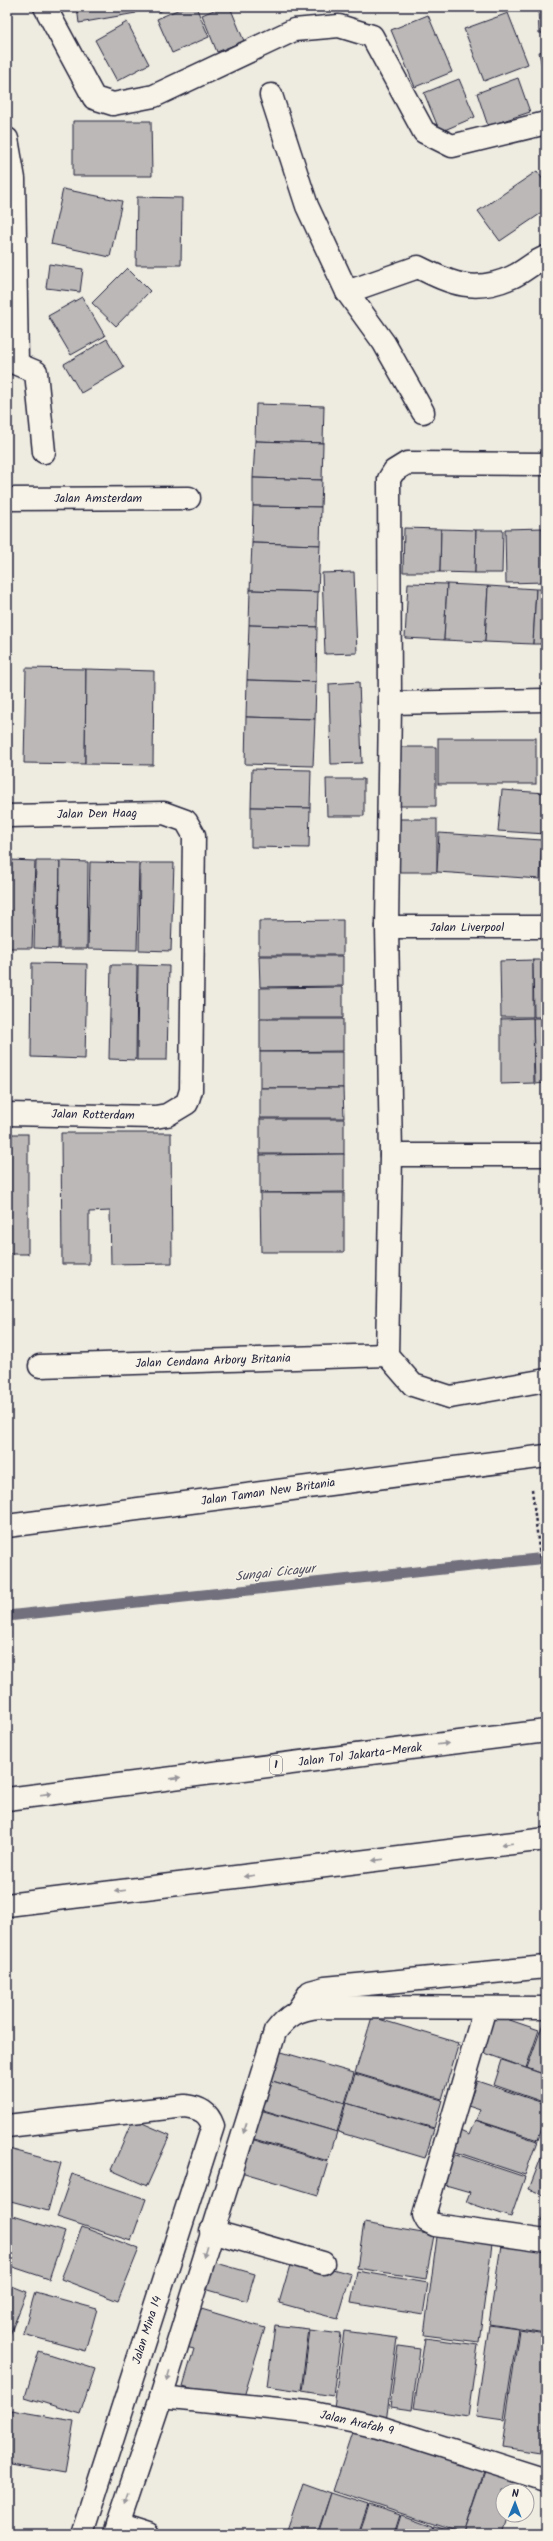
<svg xmlns="http://www.w3.org/2000/svg" width="553" height="2541" font-family="Kalam,sans-serif">
<style>
.lines{fill:none;stroke-linecap:round;stroke-linejoin:round}
.stream{stroke:#716f7b;stroke-width:11}
.building{fill:#bbb8b7;stroke:#22223b}
.street-casing{stroke:#22223b;stroke-width:25}
.highway-casing{stroke:#22223b;stroke-width:25}
.path{stroke:#22223b;stroke-width:2.5;stroke-dasharray:3 3;stroke-linecap:butt}
.street{stroke:#f7f3e8;stroke-width:22}
.highway{stroke:#f7f3e8;stroke-width:22}
.oneway{fill:#97959a}
.labels{text-anchor:middle;dominant-baseline:central;stroke-width:3;stroke-linejoin:round;paint-order:stroke}
.shield{fill:#f7f3e8;stroke:#62616f;stroke-width:1}
.shield-label{font-size:11px;font-weight:bold;fill:#22223b}
.street-label{font-size:12px;fill:#22223b;stroke:#f7f3e8}
.water-label{font-size:13px;font-style:italic;fill:#504f60;stroke:#f7f3e8}
</style>
<rect width="100%" height="100%" fill="#eeebe1"/>
<filter id="ink" filterUnits="userSpaceOnUse"><feTurbulence type="fractalNoise" baseFrequency=".025" numOctaves="2"/><feDisplacementMap in="SourceGraphic" scale="8" xChannelSelector="R" yChannelSelector="G"/><feConvolveMatrix kernelMatrix="1 2 1 2 8 2 1 2 1" color-interpolation-filters="sRGB"/></filter>
<g filter="url(#ink)">
<g class="lines">
<polyline class="stream" points="7,1616 546,1558"/>
</g>
<g class="building">
<polygon points="77,7 135,7 136,13 79,23"/>
<polygon points="156,7 168,7 159,12"/>
<polygon points="184,7 196,7 209,37 172,53 157,19"/>
<polygon points="221,7 230,7 244,41 217,52 202,15"/>
<polygon points="538,7 546,7 546,33 539,33"/>
<polygon points="508,13 528,64 484,81 464,29"/>
<polygon points="428,15 452,72 415,87 391,30"/>
<polygon points="127,22 149,64 117,81 95,40"/>
<polygon points="546,51 546,86 539,52"/>
<polygon points="518,78 530,112 488,126 477,93"/>
<polygon points="459,79 475,117 440,132 424,93"/>
<polygon points="73,121 151,121 152,176 73,176"/>
<polygon points="537,171 546,184 546,210 500,241 478,211"/>
<polygon points="63,189 122,201 110,257 51,244"/>
<polygon points="137,197 182,198 181,265 136,265"/>
<polygon points="49,264 83,269 80,292 46,288"/>
<polygon points="127,268 150,291 116,326 92,303"/>
<polygon points="82,297 105,336 71,355 48,316"/>
<polygon points="107,339 124,368 81,393 64,364"/>
<polygon points="256,404 324,406 323,443 255,441"/>
<polygon points="255,441 323,443 322,480 253,478"/>
<polygon points="253,478 322,480 321,507 253,506"/>
<polygon points="253,506 321,507 320,545 252,543"/>
<polygon points="404,528 441,529 440,572 403,572"/>
<polygon points="543,528 545,582 506,583 505,529"/>
<polygon points="543,528 546,528 546,582 545,582"/>
<polygon points="441,529 476,530 475,573 440,572"/>
<polygon points="476,530 503,530 502,573 475,573"/>
<polygon points="252,543 320,545 318,592 250,590"/>
<polygon points="354,572 357,653 325,654 322,573"/>
<polygon points="408,583 447,584 444,640 405,638"/>
<polygon points="447,584 488,586 485,642 444,640"/>
<polygon points="488,586 536,589 533,644 485,642"/>
<polygon points="536,589 546,589 546,644 533,644"/>
<polygon points="250,590 318,592 317,627 249,625"/>
<polygon points="249,625 317,627 316,682 247,680"/>
<polygon points="26,668 86,669 85,764 24,763"/>
<polygon points="86,669 154,671 153,765 85,764"/>
<polygon points="247,680 316,682 315,719 246,717"/>
<polygon points="359,682 362,763 331,764 329,684"/>
<polygon points="246,717 315,719 313,766 245,764"/>
<rect x="438" y="738" width="98" height="46"/>
<polygon points="393,747 436,747 436,806 394,806"/>
<polygon points="252,769 311,770 310,808 251,807"/>
<polygon points="326,779 364,779 364,816 327,816"/>
<polygon points="502,790 546,793 546,834 498,831"/>
<polygon points="251,807 310,808 309,848 251,847"/>
<rect x="396" y="819" width="41" height="53"/>
<polygon points="439,833 542,840 540,879 437,872"/>
<polygon points="9,860 35,861 32,948 7,948"/>
<polygon points="36,861 60,861 58,949 34,948"/>
<polygon points="60,861 88,862 87,949 59,949"/>
<polygon points="90,862 139,863 137,950 88,949"/>
<polygon points="140,863 174,863 171,951 139,950"/>
<polygon points="343,920 343,955 259,955 259,921"/>
<polygon points="259,956 343,956 343,986 260,987"/>
<polygon points="533,960 533,1017 501,1017 500,961"/>
<polygon points="533,960 546,960 546,1017 534,1017"/>
<polygon points="32,963 87,964 85,1059 31,1057"/>
<polygon points="111,965 137,965 136,1060 109,1059"/>
<polygon points="138,965 169,966 167,1060 137,1060"/>
<polygon points="343,987 343,1018 260,1018 260,988"/>
<polygon points="533,1018 546,1018 546,1083 535,1084"/>
<polygon points="533,1018 534,1083 501,1084 501,1019"/>
<polygon points="260,1019 343,1019 343,1051 260,1052"/>
<rect x="260" y="1052" width="83" height="36"/>
<polygon points="260,1088 343,1088 344,1118 260,1118"/>
<rect x="260" y="1119" width="84" height="35"/>
<polygon points="61,1133 171,1133 172,1263 111,1264 110,1211 89,1212 89,1264 62,1264"/>
<rect x="7" y="1134" width="21" height="120"/>
<polygon points="344,1154 344,1192 260,1193 260,1155"/>
<polygon points="260,1193 344,1193 344,1252 261,1252"/>
<polygon points="495,2015 539,2030 526,2068 482,2052"/>
<polygon points="546,2015 546,2075 527,2068"/>
<polygon points="372,2017 459,2043 442,2099 355,2073"/>
<polygon points="278,2051 354,2073 345,2103 269,2080"/>
<polygon points="502,2060 546,2075 546,2103 494,2085"/>
<polygon points="355,2074 442,2100 434,2128 346,2103"/>
<polygon points="269,2080 345,2103 337,2132 260,2109"/>
<polygon points="477,2081 546,2104 546,2116 538,2140 476,2120 480,2110 468,2106"/>
<polygon points="346,2103 434,2129 425,2158 338,2132"/>
<polygon points="260,2110 337,2132 328,2161 251,2138"/>
<polygon points="133,2119 170,2135 147,2186 111,2170"/>
<polygon points="475,2120 537,2141 525,2175 453,2151 460,2131 469,2135"/>
<polygon points="251,2139 328,2162 318,2195 241,2172"/>
<polygon points="546,2145 546,2196 529,2189"/>
<polygon points="9,2149 61,2163 48,2211 7,2200"/>
<polygon points="453,2153 525,2177 511,2217 466,2202 470,2192 442,2184"/>
<polygon points="72,2174 146,2199 131,2241 57,2217"/>
<polygon points="546,2209 546,2222 541,2221"/>
<polygon points="7,2214 65,2232 49,2279 7,2265"/>
<polygon points="364,2223 434,2235 426,2279 357,2268"/>
<polygon points="82,2227 139,2249 118,2301 61,2279"/>
<polygon points="437,2237 492,2244 479,2342 424,2335"/>
<polygon points="501,2245 546,2251 545,2333 489,2324"/>
<polygon points="292,2258 351,2274 338,2319 279,2303"/>
<polygon points="213,2262 255,2274 247,2301 205,2289"/>
<polygon points="357,2271 428,2283 423,2315 351,2303"/>
<polygon points="7,2284 27,2292 7,2342"/>
<polygon points="35,2292 97,2309 85,2351 23,2334"/>
<polygon points="198,2308 265,2328 242,2403 183,2386 194,2349 186,2347"/>
<polygon points="275,2325 309,2329 301,2391 267,2386"/>
<polygon points="489,2325 518,2329 504,2420 476,2416"/>
<polygon points="310,2330 341,2334 333,2396 302,2391"/>
<polygon points="519,2330 546,2334 546,2420 541,2453 502,2447"/>
<polygon points="344,2331 397,2338 386,2422 333,2415"/>
<polygon points="425,2338 478,2345 468,2416 414,2408"/>
<polygon points="398,2346 420,2349 412,2410 390,2407"/>
<polygon points="39,2351 95,2369 80,2414 25,2397"/>
<polygon points="11,2410 74,2421 65,2473 7,2463 7,2431"/>
<polygon points="355,2424 486,2466 464,2534 333,2491"/>
<polygon points="546,2431 546,2461 542,2460"/>
<polygon points="487,2466 521,2478 516,2491 503,2491 503,2515 508,2515 502,2534 464,2534"/>
<polygon points="303,2483 331,2493 317,2534 286,2534"/>
<polygon points="331,2493 368,2505 358,2534 318,2534"/>
<polygon points="369,2505 400,2515 394,2534 359,2534"/>
<polygon points="401,2515 432,2526 429,2534 395,2534"/>
<polygon points="546,2516 546,2534 540,2534"/>
<polygon points="433,2526 458,2534 430,2534"/>
</g>
<g class="lines">
<defs>
<g id="street">
<polyline points="45,7 94,98 113,104 154,96 294,30 339,26 372,36 424,132 452,146 546,123"/>
<polyline points="271,95 307,206 347,292 384,343 423,412"/>
<polyline points="7,139 14,179 17,364 36,372 44,452"/>
<path d="M347,292L418,267C452,284 475,294 512,277C524,272 533,262 546,257"/>
<polyline points="546,464 407,463 394,471 389,479 390,703 387,927 391,1155 387,1355 413,1385 450,1397 546,1380"/>
<polyline points="7,499 189,498"/>
<polyline points="390,703 546,700"/>
<polyline points="7,816 164,813 186,821 194,835 191,1090 187,1103 167,1115 155,1117 7,1114"/>
<polyline points="387,927 546,927"/>
<polyline points="391,1155 546,1155"/>
<polyline points="40,1366 387,1355"/>
<polyline points="7,1526 546,1456"/>
<polyline points="485,2008 424,2215 427,2221 435,2225 546,2241"/>
<polyline points="298,2010 310,1992 325,1988 546,1967"/>
<path d="M7,2126L185,2106C200,2108 208,2112 213,2126L82,2534"/>
<polyline points="211,2231 323,2263"/>
<polyline points="161,2397 308,2412 379,2427 546,2480"/>
<polyline points="118,2524 149,2534"/>
<path d="M115,2534L161,2397L275,2032C288,2015 298,2009 319,2007L545,2008"/>
</g>
<g id="highway">
<polyline points="7,1799 546,1731"/>
<polyline points="7,1905 546,1839"/>
</g>
</defs>
<use href="#street" class="street-casing"/>
<use href="#highway" class="highway-casing"/>
<polyline class="path" points="532,1489 546,1610"/>
<use href="#street" class="street"/>
<use href="#highway" class="highway"/>
</g>
<defs><path id="oneway-solid" d="M-6-.8H1V-3.2L6.5 0L1 3.2V.8H-6Z"/></defs>
<g class="oneway">
<use href="#oneway-solid" transform="translate(443 1744) rotate(-7)"/>
<use href="#oneway-solid" transform="translate(175 1778) rotate(-7)"/>
<use href="#oneway-solid" transform="translate(46 1794) rotate(-7)"/>
<use href="#oneway-solid" transform="translate(507 1844) rotate(173)"/>
<use href="#oneway-solid" transform="translate(378 1860) rotate(173)"/>
<use href="#oneway-solid" transform="translate(249 1876) rotate(173)"/>
<use href="#oneway-solid" transform="translate(120 1891) rotate(173)"/>
<use href="#oneway-solid" transform="translate(245 2128) rotate(108)"/>
<use href="#oneway-solid" transform="translate(205 2252) rotate(107)"/>
<use href="#oneway-solid" transform="translate(168 2376) rotate(107)"/>
<use href="#oneway-solid" transform="translate(126 2499) rotate(109)"/>
</g>
</g>
<g class="labels">
<rect class="shield" x="270" y="1756" width="12" height="18" rx="3"/>
<g class="shield-label">
<text x="276" y="1765">1</text>
</g>
<g class="street-label">
<text x="98" y="498">Jalan Amsterdam</text>
<text transform="translate(97 814) rotate(-1)">Jalan Den Haag</text>
<text x="467" y="927">Jalan Liverpool</text>
<text transform="translate(93 1115) rotate(1)">Jalan Rotterdam</text>
<text transform="translate(213 1361) rotate(-2)">Jalan Cendana Arbory Britania</text>
<text transform="translate(268 1492) rotate(-8)">Jalan Taman New Britania</text>
<text transform="translate(360 1755) rotate(-7)">Jalan Tol Jakarta–Merak</text>
<text transform="translate(147 2330) rotate(-72)">Jalan Mina 14</text>
<text transform="translate(357 2423) rotate(13)">Jalan Arafah 9</text>
</g>
<g class="water-label">
<text transform="translate(275 1573) rotate(-6)">Sungai Cicayur</text>
</g>
</g>
<rect width="553" height="2541" fill="none" stroke="#f7f3e8" stroke-width="24"/>
<rect x="12" y="12" width="529" height="2517" fill="none" stroke="#22223b" stroke-width="1.5" filter="url(#ink)"/>
<g transform="translate(515 2503) rotate(1)"><circle r="19" fill="#f7f3e8" stroke="#a29fa3"/>
<path d="M0-3L7 15L0 10L-7 15Z" fill="#1f6fb2"/>
<text y="-6" font-size="11" font-weight="bold" text-anchor="middle" fill="#22223b">N</text>
</g>
</svg>
